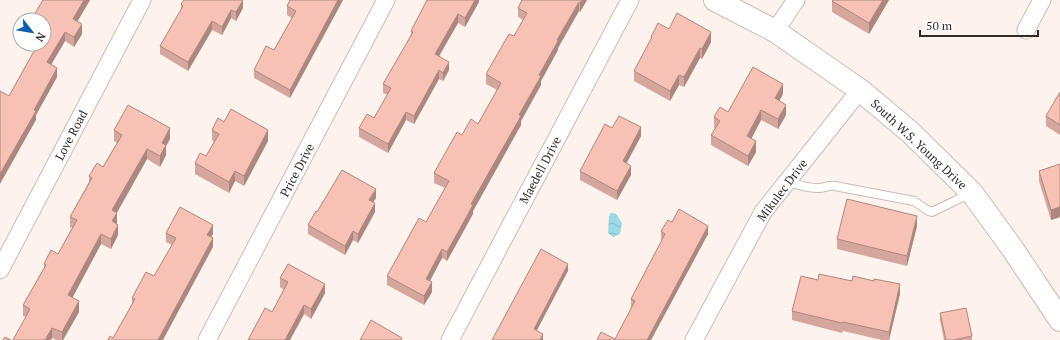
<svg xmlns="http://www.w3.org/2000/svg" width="1060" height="340" font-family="'PT Serif',serif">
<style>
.water{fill:url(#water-waves)}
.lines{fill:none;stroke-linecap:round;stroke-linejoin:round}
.service-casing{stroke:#c8bdb8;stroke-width:10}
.minor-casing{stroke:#c8bdb8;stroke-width:19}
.secondary-casing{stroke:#c8bdb8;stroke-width:24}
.service{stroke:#fff;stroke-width:8}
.minor{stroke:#fff;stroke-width:17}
.secondary{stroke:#fff;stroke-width:22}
.wall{fill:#d4a69d}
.shaded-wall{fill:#ad877f}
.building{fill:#f7c1b6;stroke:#ad877f}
.labels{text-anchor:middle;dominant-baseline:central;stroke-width:3;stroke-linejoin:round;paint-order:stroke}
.street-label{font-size:12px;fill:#2f2b29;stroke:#fff}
</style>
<defs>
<pattern id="water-waves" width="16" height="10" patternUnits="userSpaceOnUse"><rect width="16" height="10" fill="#9cd9e5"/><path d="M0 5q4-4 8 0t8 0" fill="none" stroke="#87bac4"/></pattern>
</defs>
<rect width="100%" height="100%" fill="#fef2ed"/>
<polygon class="water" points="611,213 616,214 622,223 620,234 613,237 608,233 609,216"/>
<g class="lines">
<defs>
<path id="service" d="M787,182C797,184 809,189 819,188C825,188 828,185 835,186L914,201L927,210L932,212L971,193"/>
<g id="minor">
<polyline points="1026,30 1042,0"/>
<polyline points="775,31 796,0"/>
<polyline points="0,270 142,0"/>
<polyline points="207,340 386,0"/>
<polyline points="450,340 630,0"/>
<polyline points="694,340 763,212 860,90"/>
</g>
<polyline id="secondary" points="715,0 775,31 860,90 910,132 972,193 1012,248 1060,320"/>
</defs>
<use href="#service" class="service-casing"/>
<use href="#minor" class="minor-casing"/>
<use href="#secondary" class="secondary-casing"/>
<use href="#service" class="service"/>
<use href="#minor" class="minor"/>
<use href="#secondary" class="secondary"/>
</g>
<g class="wall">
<polygon points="43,0 90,0 77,22 82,34 74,47 65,41 51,64 57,77 36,115 36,120 9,96 37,47 32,44 44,44"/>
<polygon points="290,0 343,0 290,98 254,78 254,70 274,50 292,18 287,15 287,6"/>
<polygon points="479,0 479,2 465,27 458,23 439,56 449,70 443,81 439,79 414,124 406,120 388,153 359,137 359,128 374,118 388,95 383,93 383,84 411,36 411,31"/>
<polygon points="522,0 587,0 580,12 579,11 558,48 558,50 541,81 541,85 521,121 521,125 473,211 473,214 447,261 442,258 430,281 432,292 424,305 387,285 387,276 426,222 445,188 434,183 434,173 462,135 478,124 497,90 486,84 486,74 514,36 523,20 518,17 518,8"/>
<polygon points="889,0 869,34 832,12 832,1"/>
<polygon points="181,4 243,8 236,21 231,18 222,35 212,30 188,71 160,54 160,46 181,10"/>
<polygon points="669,29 711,42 702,59 700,58 684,87 679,85 670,101 634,81 634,71 651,40 651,37"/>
<polygon points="1060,92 1060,135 1046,126 1046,116"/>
<polygon points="783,94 779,101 786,115 778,129 761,120 751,139 756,152 748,166 711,145 711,135 715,129 714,128 714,117 728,112"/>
<polygon points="224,122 268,141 244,186 235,181 229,193 195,174 195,163 206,156 214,142 212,140 212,130"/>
<polygon points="612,128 641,136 626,163 631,175 617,200 580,180 580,171"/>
<polygon points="114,130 170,139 166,146 166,155 160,167 147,159 117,213 116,224 118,235 111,249 101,244 72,298 79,312 63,340 56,340 52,338 51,340 13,340 26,317 23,316 23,305 44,268 44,264 58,254 72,228 70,227 70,217 89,182 89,176 103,167 117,143 114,141"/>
<polygon points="1060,164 1060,217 1051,220 1039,181 1039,171"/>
<polygon points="376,198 373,202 375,212 358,243 353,240 345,255 308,234 308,225 317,212"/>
<polygon points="672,222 708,234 651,340 597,340 615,339 632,308 631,307 631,299 662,240 661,239 661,231"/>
<polygon points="917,226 907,266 837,249 837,239"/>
<polygon points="166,233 213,234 211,237 213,247 113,338 132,304 132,298 154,276 172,245 166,242"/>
<polygon points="280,278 325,293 311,319 304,314 290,340 248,340 272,312 284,290 280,287"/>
<polygon points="818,280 900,294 889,340 882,340 843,331 842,333 792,320 792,311"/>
<polygon points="940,313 972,336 972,340 944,340 940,320"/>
</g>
<g class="shaded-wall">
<polygon points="84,0 90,0 73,29 73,19"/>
<polygon points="243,0 243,8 236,21 236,12"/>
<polygon points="338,0 343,0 290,98 290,90"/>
<polygon points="475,0 479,0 479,2 465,27 465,18"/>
<polygon points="582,0 587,0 580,12 580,3"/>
<polygon points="883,0 889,0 869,34 869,23"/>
<polygon points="579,2 579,11 558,48 558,50 541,81 541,85 521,121 521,125 473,211 473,214 447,261 447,252 557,40"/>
<polygon points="231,10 231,18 222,35 222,27"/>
<polygon points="458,14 458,23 435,63 435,54"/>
<polygon points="212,21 212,30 188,71 188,62"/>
<polygon points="82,24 82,34 74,47 74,37"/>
<polygon points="65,32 65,41 47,72 47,62"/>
<polygon points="711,32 711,42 702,59 702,49"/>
<polygon points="700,48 700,58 684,87 684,77"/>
<polygon points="449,62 449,70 443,81 443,73"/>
<polygon points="57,68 57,77 36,115 36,120 0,184 0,174 34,110"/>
<polygon points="439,70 439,79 414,124 414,116"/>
<polygon points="679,75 679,85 670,101 670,91"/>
<polygon points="783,84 783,94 775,109 775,98"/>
<polygon points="786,105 786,115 778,129 778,119"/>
<polygon points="761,110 761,120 747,147 747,136"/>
<polygon points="406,112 406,120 388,153 388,144"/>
<polygon points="641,127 641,136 623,170 623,161"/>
<polygon points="170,128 170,139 166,146 166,155 160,167 160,156 162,143"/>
<polygon points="268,130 268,141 244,186 244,176"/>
<polygon points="756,141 756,152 748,166 748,156"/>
<polygon points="147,149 147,159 112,221 112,210"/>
<polygon points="631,166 631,175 617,200 617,191"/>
<polygon points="235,171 235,181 229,193 229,182"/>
<polygon points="376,189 376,198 369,209 369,200"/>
<polygon points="375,203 375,212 358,243 358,234"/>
<polygon points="1060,207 1060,217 1051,220 1051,210"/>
<polygon points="117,213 117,223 112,232 112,221"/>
<polygon points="917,216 917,226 907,266 907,256"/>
<polygon points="118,225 118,235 111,249 111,239"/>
<polygon points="213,225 213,234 207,244 207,235"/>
<polygon points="708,226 708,234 651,340 647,340"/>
<polygon points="353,231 353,240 345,255 345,246"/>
<polygon points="101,234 101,244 68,306 68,295"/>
<polygon points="213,238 213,247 163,340 158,340"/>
<polygon points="442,249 442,258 426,288 426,279"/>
<polygon points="568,264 568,271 534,336 534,329"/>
<polygon points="432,282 432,292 424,305 424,296"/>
<polygon points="325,284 325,293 311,319 311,309"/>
<polygon points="900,284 900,294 889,340 889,332"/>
<polygon points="79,301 79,312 63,340 62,340 62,332"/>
<polygon points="304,305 304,314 290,340 285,340"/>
<polygon points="52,328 52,338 51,340 45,340"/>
<polygon points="543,334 543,340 540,340"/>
</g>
<g class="building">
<polygon points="43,0 84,0 73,19 82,24 74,37 65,32 47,62 57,68 34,110 36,111 0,174 0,91 9,96 38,44 44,44 44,20 31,20"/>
<polygon points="184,0 243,0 236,12 231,10 222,27 212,21 188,62 160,46 183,6 181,4"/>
<polygon points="290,0 338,0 290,90 254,70 266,46 274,50 296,11 287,6"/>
<polygon points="427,0 475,0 465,18 458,14 435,54 449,62 443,73 439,70 414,116 406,112 388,144 359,128 367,114 374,118 391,88 383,84 413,32 411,31"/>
<polygon points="522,0 582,0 580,3 579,2 557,40 558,41 539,75 541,76 519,115 521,116 471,204 473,205 447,252 442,249 426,279 432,282 424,296 387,276 419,218 426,222 449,181 434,173 457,132 462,135 471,119 478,124 501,83 486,74 509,34 514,36 527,13 518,8"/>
<polygon points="833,0 883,0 869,23 832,1"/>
<polygon points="677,13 711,32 702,49 700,48 684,77 679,75 670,91 634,71 652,37 651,37 658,23 669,29"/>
<polygon points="753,67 783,84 775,98 786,105 778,119 761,110 747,136 756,141 748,156 711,135 720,121 714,117 720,107 728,112"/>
<polygon points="1060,92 1060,125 1046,116"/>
<polygon points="128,105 170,128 162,143 166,145 160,156 147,149 112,210 117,213 112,221 118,225 111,239 101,234 68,295 79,301 62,332 52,328 45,340 13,340 30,309 23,305 46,265 44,264 51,250 58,254 77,220 70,217 92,178 89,176 97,163 103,167 122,135 114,130"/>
<polygon points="231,109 268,130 244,176 235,171 229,182 195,163 200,153 206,156 219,134 212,130 218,118 224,122"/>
<polygon points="619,116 641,127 623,161 631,166 617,191 580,171 605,124 612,128"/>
<polygon points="1060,164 1060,207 1051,210 1039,171"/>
<polygon points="342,170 376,189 369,200 375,203 358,234 353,231 345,246 308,225 316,211 317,212"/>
<polygon points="847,199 917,216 907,256 837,239"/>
<polygon points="180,207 213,225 207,235 213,238 158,340 108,340 110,336 113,338 135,299 132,298 146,272 154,276 176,238 166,233"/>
<polygon points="679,209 708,226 647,340 597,340 601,332 615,339 635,301 631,299 665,234 661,231 668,220 672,222"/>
<polygon points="541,249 568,264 534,329 543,334 540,340 492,340"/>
<polygon points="288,264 325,284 311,309 304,305 285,340 248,340 265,308 272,312 288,282 280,278"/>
<polygon points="819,274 852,281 853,276 874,281 874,279 900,284 889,332 843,322 842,323 792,311 801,276 818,280"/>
<polygon points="966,308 972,336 953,340 946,340 940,313"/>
<polygon points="371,320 402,338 401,340 360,340"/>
<polygon points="5,337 11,340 3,340"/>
</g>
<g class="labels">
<g class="street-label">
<text transform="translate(71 135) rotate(-62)">Love Road</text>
<text transform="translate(919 144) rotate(43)">South W.S. Young Drive</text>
<text transform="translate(297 170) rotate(-62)">Price Drive</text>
<text transform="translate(540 170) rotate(-62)">Maedell Drive</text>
<text transform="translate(782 190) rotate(-53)">Mikulec Drive</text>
</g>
</g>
<g transform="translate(32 32) rotate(121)"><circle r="19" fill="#ffffff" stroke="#acaaa9"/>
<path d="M0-3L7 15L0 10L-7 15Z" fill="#0a5fad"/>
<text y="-6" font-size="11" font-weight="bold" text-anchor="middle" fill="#2f2b29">N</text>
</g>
<path d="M920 30v6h118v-6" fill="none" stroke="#2f2b29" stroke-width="2"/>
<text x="926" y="30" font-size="12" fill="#2f2b29" stroke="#ffffff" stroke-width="3" paint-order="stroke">50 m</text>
</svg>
